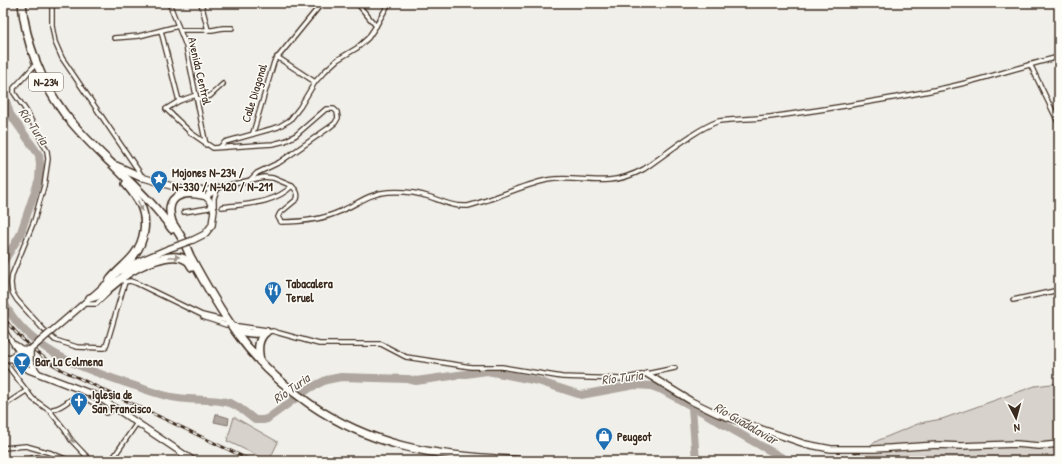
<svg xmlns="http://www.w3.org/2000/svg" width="1062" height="464" font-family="'Patrick Hand',sans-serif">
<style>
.green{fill:#d7d2cc;stroke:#897e75}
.water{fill:#aea69f;stroke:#80746b}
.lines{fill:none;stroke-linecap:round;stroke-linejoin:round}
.river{stroke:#aea69f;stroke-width:8}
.street-casing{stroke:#3b2a1e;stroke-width:6}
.secondary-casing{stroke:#3b2a1e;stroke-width:8}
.highway-casing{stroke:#3b2a1e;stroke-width:10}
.street{stroke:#fdfcf7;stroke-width:3.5}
.secondary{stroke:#fdfcf7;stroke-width:5.5}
.highway{stroke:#fdfcf7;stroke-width:7}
.rail-casing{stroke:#3b2a1e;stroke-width:3}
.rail{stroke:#fdfcf7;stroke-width:1.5;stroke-dasharray:4.5;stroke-linecap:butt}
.secondary-bridge-casing{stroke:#3b2a1e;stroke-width:8;stroke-linecap:butt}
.secondary-bridge{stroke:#fdfcf7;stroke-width:5.5}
.oneway{fill:#9c938a}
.labels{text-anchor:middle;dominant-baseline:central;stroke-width:3;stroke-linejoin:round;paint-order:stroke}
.shield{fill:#fdfcf7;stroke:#75695f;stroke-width:1}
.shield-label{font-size:11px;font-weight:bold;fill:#3b2a1e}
.street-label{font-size:12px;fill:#3b2a1e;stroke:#fdfcf7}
.poi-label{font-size:12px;font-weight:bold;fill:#3b2a1e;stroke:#fdfcf7;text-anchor:start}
.water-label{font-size:13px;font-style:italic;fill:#63554b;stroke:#fdfcf7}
</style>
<rect width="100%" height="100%" fill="#f1efea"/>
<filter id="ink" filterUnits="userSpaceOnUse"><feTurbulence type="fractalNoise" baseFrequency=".025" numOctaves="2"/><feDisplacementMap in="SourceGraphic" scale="8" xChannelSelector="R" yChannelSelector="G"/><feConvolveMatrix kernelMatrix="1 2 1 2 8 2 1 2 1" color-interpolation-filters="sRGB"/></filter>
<g filter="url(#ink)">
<g class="green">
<polygon points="1059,383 1059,457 1055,461 843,461 879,440 920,423 942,419 1035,386"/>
<polygon points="234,417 278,442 269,461 227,441"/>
</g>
<polygon class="water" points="216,414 229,418 228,425 214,422"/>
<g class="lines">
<g class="river">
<polyline points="3,91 10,114 39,155 40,165 39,179 20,235 3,263"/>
<path d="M3,301C28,350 77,366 126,383C143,388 160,396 178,398C193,401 217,398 230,403C239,406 247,414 255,420H263L267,419L310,388L326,380L341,377L408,379L416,381L487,371L538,381L581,395L635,385L651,386L662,390L708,415L733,430L788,461"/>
<polyline points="692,407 696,461"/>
</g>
<defs>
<g id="street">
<polyline points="52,3 52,26 55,42 62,58 140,173 141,176"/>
<polyline points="169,3 186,46 206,145"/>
<polyline points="201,3 208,30"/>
<polyline points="357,3 376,26"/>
<polyline points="180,30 212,30 223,28 232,28"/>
<polyline points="161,31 179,101"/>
<polyline points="114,38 139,36 178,26"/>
<polyline points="277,57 315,82"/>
<polyline points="36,64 14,88 14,93 27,112 47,151 48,159 44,186 34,221 12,275 11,283 12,292 17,300 43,329 55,340 77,347 102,348 105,348 107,343 125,282"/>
<polyline points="1030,64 1059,124"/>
<polyline points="196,95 179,101 166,109 191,133 213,148 273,144 285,141 296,135 326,109 334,109 337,112 338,118 335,123 330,127 280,162 257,173 251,179"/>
<polyline points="197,99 210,96 223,84"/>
<polyline points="253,133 274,62 322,3"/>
<polyline points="220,147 225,142 278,127 290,120 300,107 315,82 325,71 337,60 357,48 368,38 376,26 389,3"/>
<path d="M292,186C296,190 299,193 297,199L280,213L278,217L281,222C300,222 324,219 341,211C357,204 370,193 388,192C401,191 418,193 430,197C444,202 454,207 468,206C495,199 520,186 547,180C568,176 589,182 609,180C622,179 633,175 644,169C665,155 696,129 719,121C736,119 753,119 770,117C828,109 887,100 944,88C983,80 1021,66 1059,57"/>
<polyline points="191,190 213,189"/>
<path d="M206,197L209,192L216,188L264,177L273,178L292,186C274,204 246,204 222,207"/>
<polyline points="206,197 216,191"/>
<polyline points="214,207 214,198 217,190"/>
<polyline points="184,212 209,208"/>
<polyline points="124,282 130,281 136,283 202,315 227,321"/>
<polyline points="1013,300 1059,290"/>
<polyline points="83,304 96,304 109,292"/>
<polyline points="203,317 226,325"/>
<polyline points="238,326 267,330"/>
<polyline points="3,328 19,353"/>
<polyline points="266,332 273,331 279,333 319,344 381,344 406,357 471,367 502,367 562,377 622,379 675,368"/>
<polyline points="3,360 33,399 50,411 65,430 71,440 91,461"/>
<polyline points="3,406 26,391"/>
<path d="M53,409C60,408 65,404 70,400C84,392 96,405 107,413L112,410L114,407"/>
<polyline points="3,448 26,446 51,453 70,461"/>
<polyline points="23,461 37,457 46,461"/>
<polyline points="111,461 137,423"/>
</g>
<g id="secondary">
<polyline points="141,177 195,193 206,197 209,200 214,210 212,225 205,234 193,240"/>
<polyline points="122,271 135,263 168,249"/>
<polyline points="81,306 113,278"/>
<polyline points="15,345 21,349 30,350"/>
<polyline points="30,350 23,354 15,354 13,357 14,360 29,370 97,396 194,461"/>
<polyline points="30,350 30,362 37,372"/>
<polyline points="3,358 13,359"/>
<polyline points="16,363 21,362 29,352"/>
<polyline points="647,374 691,401 718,414 805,444 831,449 875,449 938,445 961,446 1016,444 1039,446 1059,444"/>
</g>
<g id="highway">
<path d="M22,3C25,41 41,82 64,113C78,131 95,148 112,164C133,185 155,205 172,229"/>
<polyline points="116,166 141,177"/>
<path d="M202,195C181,190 164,197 172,222C174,226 177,230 180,235C184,241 187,249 190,256C204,282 219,308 236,332C276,388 336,429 403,446C442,456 483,458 523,461"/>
<path d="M110,280C117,271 127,264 134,255C145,241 148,220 140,204C137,197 131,190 126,184"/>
<path d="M90,298C104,296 115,282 126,275C138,266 172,250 186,260C189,261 190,264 192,267"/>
<path d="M234,327C242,334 256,334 266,332"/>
<path d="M260,361C258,350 257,340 266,332"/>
</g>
</defs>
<use href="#street" class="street-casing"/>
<use href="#secondary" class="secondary-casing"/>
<use href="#highway" class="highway-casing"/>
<use href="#street" class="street"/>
<use href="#secondary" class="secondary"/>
<use href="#highway" class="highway"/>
<defs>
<path id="rail" d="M3,317C20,339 39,356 62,370L252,461"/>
</defs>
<use href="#rail" class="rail-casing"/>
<use href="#rail" class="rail"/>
<defs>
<g id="secondary-bridge">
<polyline points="168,249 193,240"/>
<polyline points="31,349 81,306"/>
</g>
</defs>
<use href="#secondary-bridge" class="secondary-bridge-casing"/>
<use href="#secondary-bridge" class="secondary-bridge"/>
</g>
<defs><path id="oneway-solid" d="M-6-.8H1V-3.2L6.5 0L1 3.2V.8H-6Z"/></defs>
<g class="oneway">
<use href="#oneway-solid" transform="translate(140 206) rotate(68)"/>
<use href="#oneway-solid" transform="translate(174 257)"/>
<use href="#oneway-solid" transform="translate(71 438) rotate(56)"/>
</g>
</g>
<defs>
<symbol id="sight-pin" viewBox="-11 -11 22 30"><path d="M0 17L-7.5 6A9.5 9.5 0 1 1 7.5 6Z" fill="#1f6fb2" stroke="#fdfcf7"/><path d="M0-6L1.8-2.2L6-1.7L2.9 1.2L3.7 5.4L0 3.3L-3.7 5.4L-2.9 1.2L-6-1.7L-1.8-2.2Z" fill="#fff"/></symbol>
<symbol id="restaurant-pin" viewBox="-11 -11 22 30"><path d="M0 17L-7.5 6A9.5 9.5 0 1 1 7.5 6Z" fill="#1f6fb2" stroke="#fdfcf7"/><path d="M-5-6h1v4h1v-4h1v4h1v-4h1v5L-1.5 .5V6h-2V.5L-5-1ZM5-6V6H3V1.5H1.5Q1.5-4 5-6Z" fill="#fff"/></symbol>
<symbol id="bar-pin" viewBox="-11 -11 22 30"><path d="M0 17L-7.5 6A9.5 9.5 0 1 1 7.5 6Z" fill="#1f6fb2" stroke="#fdfcf7"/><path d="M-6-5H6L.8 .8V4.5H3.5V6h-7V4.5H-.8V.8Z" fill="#fff"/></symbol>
<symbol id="church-pin" viewBox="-11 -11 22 30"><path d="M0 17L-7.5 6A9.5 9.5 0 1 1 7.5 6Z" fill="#1f6fb2" stroke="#fdfcf7"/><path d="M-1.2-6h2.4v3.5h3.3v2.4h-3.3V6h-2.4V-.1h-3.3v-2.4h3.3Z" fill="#fff"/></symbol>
<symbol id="shop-pin" viewBox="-11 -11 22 30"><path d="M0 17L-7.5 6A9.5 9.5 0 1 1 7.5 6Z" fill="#1f6fb2" stroke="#fdfcf7"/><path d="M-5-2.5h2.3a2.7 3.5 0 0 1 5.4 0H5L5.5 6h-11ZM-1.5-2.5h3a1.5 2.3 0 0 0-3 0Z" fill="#fff"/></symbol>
</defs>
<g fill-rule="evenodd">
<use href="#sight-pin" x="149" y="169" width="20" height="27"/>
<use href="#restaurant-pin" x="263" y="280" width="20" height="27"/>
<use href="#bar-pin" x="12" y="351" width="20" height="27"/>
<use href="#church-pin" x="69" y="391" width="20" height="27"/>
<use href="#shop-pin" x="594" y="426" width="20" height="27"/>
</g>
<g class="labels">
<rect class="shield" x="29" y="73" width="34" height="18" rx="3"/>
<g class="shield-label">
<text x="46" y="82">N-234</text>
</g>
<g class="street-label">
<text transform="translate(200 71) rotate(77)">Avenida Central</text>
<text transform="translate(254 93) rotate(-73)">Calle Diagonal</text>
</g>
<g class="poi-label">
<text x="172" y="172">Mojones N-234 /<tspan x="172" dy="14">N-330 / N-420 / N-211</tspan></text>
<text x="286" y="283">Tabacalera<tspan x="286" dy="14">Teruel</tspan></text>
<text x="35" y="361">Bar La Colmena</text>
<text x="92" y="394">Iglesia de<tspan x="92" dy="14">San Francisco</tspan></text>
<text x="617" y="436">Peugeot</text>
</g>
<g class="water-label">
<text transform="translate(34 126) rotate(55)">Río Turia</text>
<text transform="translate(622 377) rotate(-7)">Río Turia</text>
<text transform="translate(291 388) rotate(-35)">Río Turia</text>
<text transform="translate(746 423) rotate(30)">Río Guadalaviar</text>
</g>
</g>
<rect width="1062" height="464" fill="none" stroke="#fdfcf7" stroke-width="16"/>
<rect x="8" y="8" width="1046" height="448" fill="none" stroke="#3b2a1e" stroke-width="1.5" filter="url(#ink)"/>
<g transform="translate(1016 418) rotate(174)" stroke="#fdfcf7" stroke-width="3" paint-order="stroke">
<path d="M0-3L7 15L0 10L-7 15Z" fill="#3b2a1e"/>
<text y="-6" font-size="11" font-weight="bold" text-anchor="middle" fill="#3b2a1e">N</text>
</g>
</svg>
